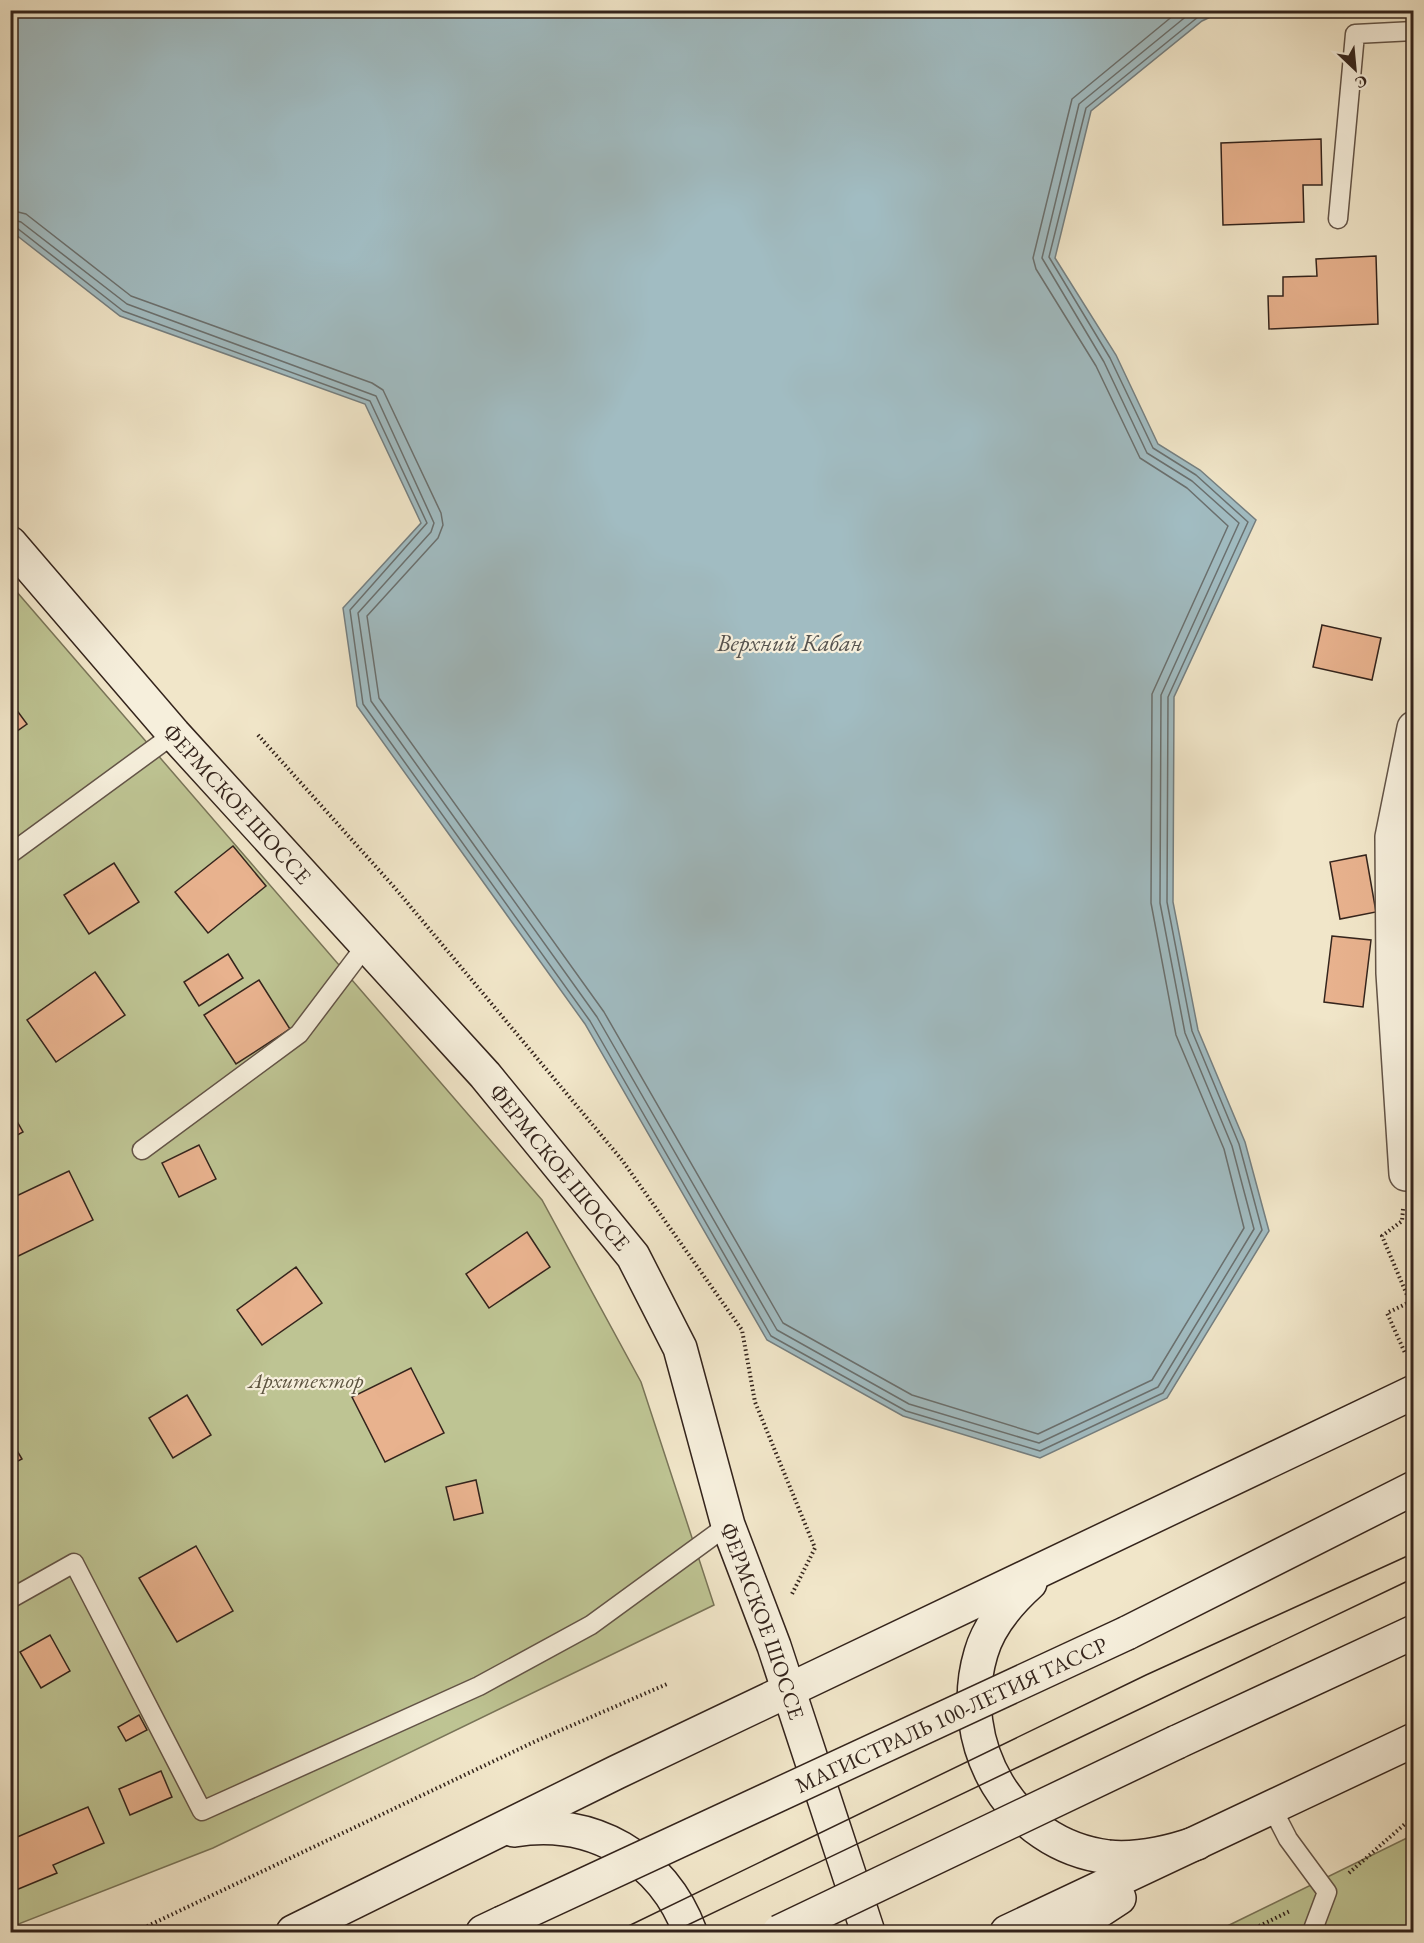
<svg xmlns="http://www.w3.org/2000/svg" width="1424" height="1943" font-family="'EB Garamond',serif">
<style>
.green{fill:#bec493;stroke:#797458;stroke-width:1.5}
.water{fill:#a1bcc2;stroke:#757f80;stroke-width:1.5}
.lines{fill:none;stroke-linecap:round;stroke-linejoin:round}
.shore{stroke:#6a706f;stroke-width:1.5}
.building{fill:#e8b28e;stroke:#34241c;stroke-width:1.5}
.lane-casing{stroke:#635447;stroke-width:21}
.street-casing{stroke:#635447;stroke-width:36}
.secondary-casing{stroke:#34241c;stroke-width:36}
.path{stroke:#34241c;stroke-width:4;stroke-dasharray:1.5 3;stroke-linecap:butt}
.lane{stroke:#f6efdc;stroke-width:18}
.street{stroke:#f6efdc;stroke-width:33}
.secondary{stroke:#f6efdc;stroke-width:33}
.tram{stroke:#34241c;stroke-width:1.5}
.secondary-bridge-casing{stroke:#34241c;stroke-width:36;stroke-linecap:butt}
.secondary-bridge{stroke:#f6efdc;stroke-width:33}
.labels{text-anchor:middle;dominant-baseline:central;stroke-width:4.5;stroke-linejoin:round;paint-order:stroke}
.street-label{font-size:22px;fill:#34241c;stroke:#f6efdc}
.park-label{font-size:22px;font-style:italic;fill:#5d5440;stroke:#f6efdc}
.water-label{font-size:24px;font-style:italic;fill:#55524e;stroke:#f6efdc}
</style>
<rect width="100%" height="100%" fill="#f1e6c9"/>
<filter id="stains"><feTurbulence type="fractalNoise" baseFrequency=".00333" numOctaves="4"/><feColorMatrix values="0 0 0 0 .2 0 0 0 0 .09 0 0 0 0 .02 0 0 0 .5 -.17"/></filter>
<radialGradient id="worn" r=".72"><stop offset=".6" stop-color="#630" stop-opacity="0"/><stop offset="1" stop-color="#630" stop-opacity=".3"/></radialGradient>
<g class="green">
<polygon points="10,584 542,1200 641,1382 714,1605 213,1848 11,1927"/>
<polygon points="1413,1835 1413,1932 1215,1932"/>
</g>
<polygon class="water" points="10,11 1223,11 1202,21 1091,111 1055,258 1116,355 1158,444 1200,470 1256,520 1174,697 1173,902 1198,1030 1245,1142 1269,1231 1167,1398 1040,1458 903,1416 767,1340 585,1024 357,706 343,608 421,523 365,404 120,316 11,231"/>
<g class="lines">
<g class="shore">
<polyline points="10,210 26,214 131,296 372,383 383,390 441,513 443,525 438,538 367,616 379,698 604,1012 783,1323 912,1395 1038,1434 1152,1380 1244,1228 1224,1149 1176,1035 1151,903 1152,694 1228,526 1187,488 1140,458 1096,366 1036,269 1033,258 1072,99 1180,10"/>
<polyline points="10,219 21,222 127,304 376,396 434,523 431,532 358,613 371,701 597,1017 777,1330 909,1404 1039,1443 1158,1387 1254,1229 1232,1146 1185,1033 1160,903 1161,695 1239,523 1192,481 1147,453 1104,362 1042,258 1079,104 1194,10"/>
<polyline points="10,227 17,228 123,311 370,401 427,523 350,610 363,704 590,1021 771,1336 906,1411 1040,1451 1163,1393 1262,1230 1239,1144 1192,1031 1167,902 1168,697 1248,522 1196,475 1153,448 1110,358 1049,257 1086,108 1198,17 1210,10"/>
</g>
</g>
<g class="building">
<polygon points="1321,139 1322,185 1303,185 1304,222 1223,225 1221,143"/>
<polygon points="1376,256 1378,324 1269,329 1268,296 1283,296 1283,277 1317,276 1316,259"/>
<polygon points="1322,625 1381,638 1372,680 1313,667"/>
<polygon points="10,701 27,724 10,736"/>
<polygon points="233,846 266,886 208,933 175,892"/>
<polygon points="1366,855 1376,912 1340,919 1330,862"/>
<polygon points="114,863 139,902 89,934 64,895"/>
<polygon points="1408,904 1414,904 1414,981 1409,981"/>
<polygon points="1332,936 1371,940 1363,1007 1324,1002"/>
<polygon points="228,954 243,978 199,1006 184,982"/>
<polygon points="95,972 125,1015 56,1062 27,1020"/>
<polygon points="259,980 290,1029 236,1064 204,1015"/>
<polygon points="10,1109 23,1132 10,1139"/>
<polygon points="199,1145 216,1179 179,1197 162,1163"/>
<polygon points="69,1171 93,1220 10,1260 10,1199"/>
<polygon points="527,1232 550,1267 489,1308 466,1274"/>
<polygon points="296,1267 322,1303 262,1345 237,1310"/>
<polygon points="411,1368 444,1433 385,1462 352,1397"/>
<polygon points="187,1395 211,1435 173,1458 149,1418"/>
<polygon points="10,1439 22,1459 10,1465"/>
<polygon points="476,1480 483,1513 454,1520 446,1487"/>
<polygon points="196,1546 233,1611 177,1642 139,1578"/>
<polygon points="50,1635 70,1671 41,1688 20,1652"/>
<polygon points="139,1715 147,1730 126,1741 118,1727"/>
<polygon points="161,1771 172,1797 130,1815 119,1789"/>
<polygon points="88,1807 104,1843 53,1865 57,1873 16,1890 10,1877 10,1840"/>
</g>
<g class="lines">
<defs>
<g id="lane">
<polyline points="1338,219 1355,34 1414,31"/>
<polyline points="10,854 174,734"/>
<polyline points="142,1150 299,1034 367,944"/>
<polyline points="10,1599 74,1563 202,1811 479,1686 591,1625 728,1525"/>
<polyline points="1272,1808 1288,1839 1327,1892 1312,1932"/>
</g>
<polyline id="street" points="1406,1174 1393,973 1392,837 1414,728"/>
<g id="secondary">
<path id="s1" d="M10,543L174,734L485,1075L633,1256L680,1348L728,1525L774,1646L868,1932"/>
<path d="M1030,1583C1009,1602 989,1625 981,1653C954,1743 1010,1845 1108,1857C1139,1860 1168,1853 1197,1843"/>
<polyline points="1127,1633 1414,1488"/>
<polyline points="1177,1742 1414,1632"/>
<path d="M514,1830C592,1817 663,1858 690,1932"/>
<polyline points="293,1932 617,1772 1414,1392"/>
<polyline points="483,1932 502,1923"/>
<polyline points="1007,1932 1414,1740"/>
<polyline points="1067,1932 1119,1898"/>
</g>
</defs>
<use href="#lane" class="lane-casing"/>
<use href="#street" class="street-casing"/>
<use href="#secondary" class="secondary-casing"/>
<g class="path">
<polyline points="258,735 395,888 622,1160 742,1330 755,1402 815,1548 792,1594"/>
<polyline points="1403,1209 1402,1221 1382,1236 1410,1302 1387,1313 1405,1353"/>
<polyline points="1349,1873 1414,1816"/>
<polyline points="135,1932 536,1741 667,1684"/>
<polyline points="1247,1932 1290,1911"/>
</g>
<use href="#lane" class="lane"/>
<use href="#street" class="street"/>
<use href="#secondary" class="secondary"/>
<g class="tram">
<polyline points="616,1932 1146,1675 1414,1553"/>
<polyline points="673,1932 1414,1578"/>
</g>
<defs>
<g id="secondary-bridge">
<path id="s2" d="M502,1923L1127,1633"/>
<polyline points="779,1932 1177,1742"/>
</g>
</defs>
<use href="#secondary-bridge" class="secondary-bridge-casing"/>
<use href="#secondary-bridge" class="secondary-bridge"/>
</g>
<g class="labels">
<g class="street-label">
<text stroke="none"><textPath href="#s1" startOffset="346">ФЕРМСКОЕ ШОССЕ</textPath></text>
<text stroke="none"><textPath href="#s1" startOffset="832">ФЕРМСКОЕ ШОССЕ</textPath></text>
<text stroke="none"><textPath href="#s1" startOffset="1336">ФЕРМСКОЕ ШОССЕ</textPath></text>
<text stroke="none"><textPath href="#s2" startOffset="495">МАГИСТРАЛЬ 100-ЛЕТИЯ ТАССР</textPath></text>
</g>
<g class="park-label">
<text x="306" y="1380">Архитектор</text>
</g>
<g class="water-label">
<text x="790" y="642">Верхний Кабан</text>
</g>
</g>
<rect width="1424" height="1943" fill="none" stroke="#f1e6c9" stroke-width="36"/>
<rect x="12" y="12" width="1400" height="1919" fill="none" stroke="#34241c" stroke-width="3"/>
<rect x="18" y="18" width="1388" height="1907" fill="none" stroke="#34241c" stroke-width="1.5"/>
<g transform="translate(1355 69) rotate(154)" stroke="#f6efdc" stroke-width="4.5" paint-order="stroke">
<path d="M0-4.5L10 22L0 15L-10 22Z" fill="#34241c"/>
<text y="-9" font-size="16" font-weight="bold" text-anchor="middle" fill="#34241c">С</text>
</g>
<rect width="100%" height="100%" filter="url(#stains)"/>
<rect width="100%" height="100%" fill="url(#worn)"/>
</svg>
